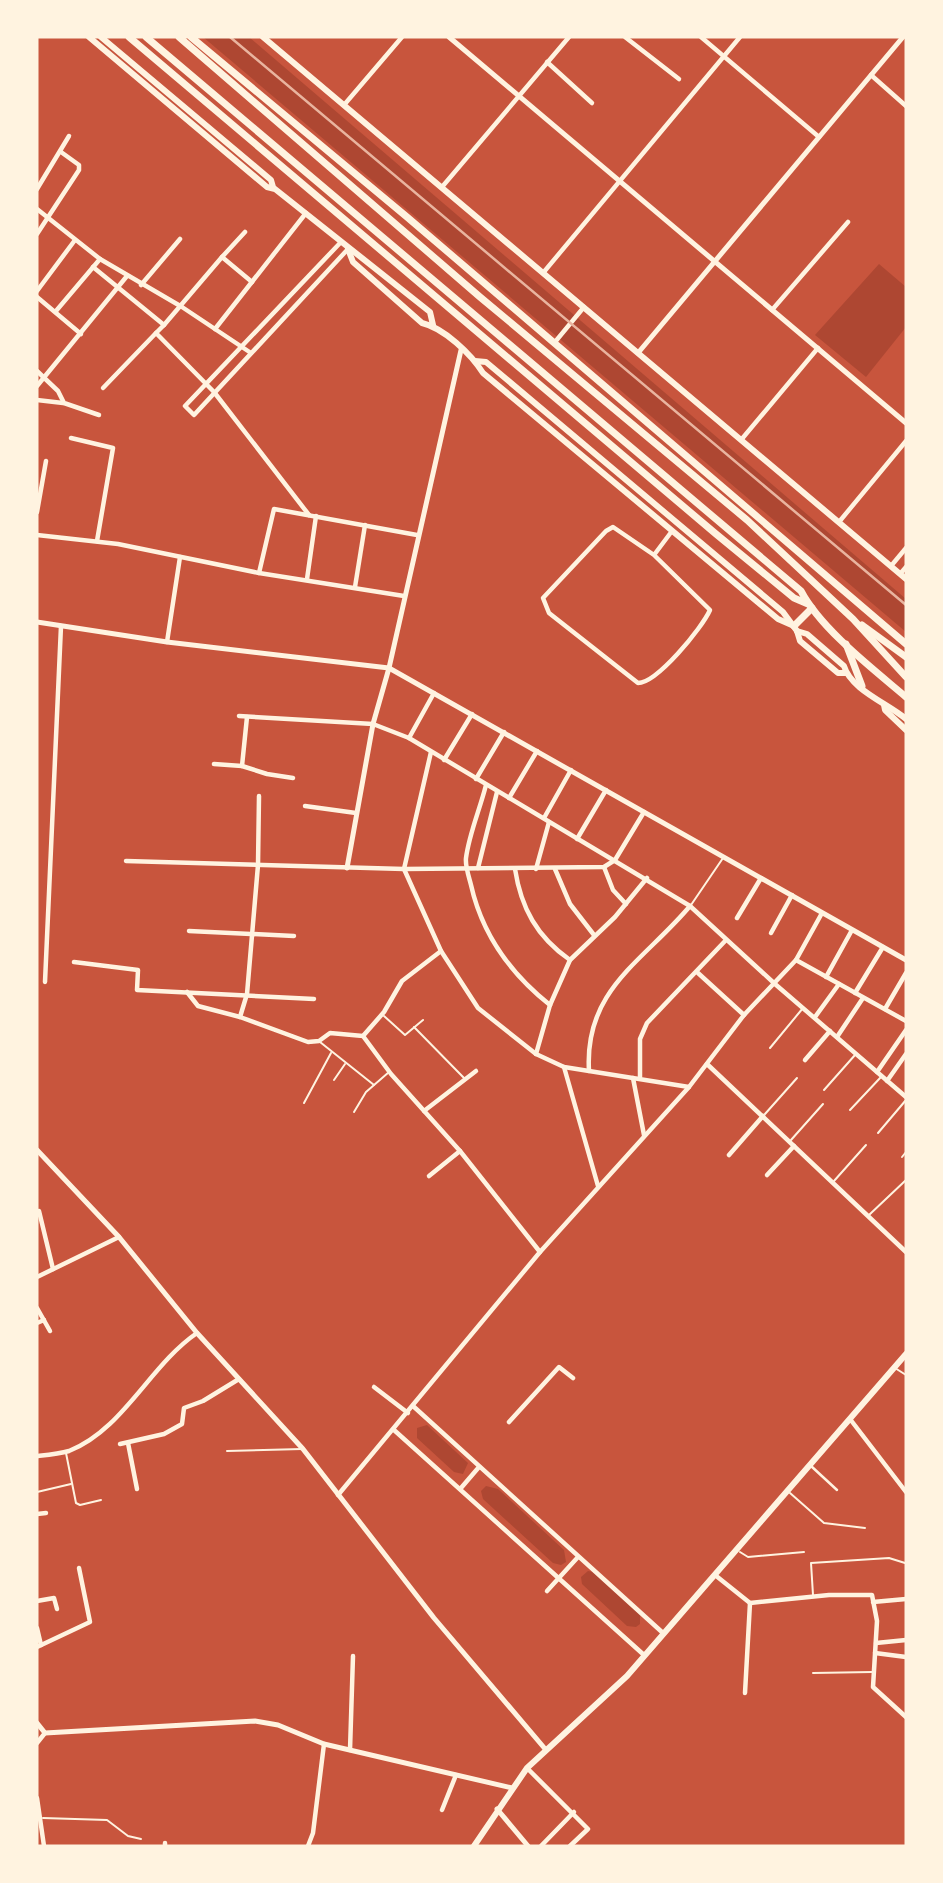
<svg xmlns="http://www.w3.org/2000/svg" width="943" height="1883" font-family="'Fira Sans Condensed',sans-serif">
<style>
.green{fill:#ae4732}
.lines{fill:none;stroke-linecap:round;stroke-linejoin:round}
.service{stroke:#fff3e0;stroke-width:2}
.pedestrian{stroke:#fff3e0;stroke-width:2.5}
.minor{stroke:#fff3e0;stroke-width:4.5}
.tertiary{stroke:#fff3e0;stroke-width:5}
.secondary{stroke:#fff3e0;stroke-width:6}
.trunk{stroke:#fff3e0;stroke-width:7}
.rail{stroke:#e9b49f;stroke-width:2.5}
</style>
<rect width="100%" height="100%" fill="#c8553d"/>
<g class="green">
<polygon points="203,37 249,37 906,599 906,632"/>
<polygon points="879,264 906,287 906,327 866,377 815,335"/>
<polygon points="427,1425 468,1463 463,1474 454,1472 417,1438 417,1428"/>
<polygon points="486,1486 498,1489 564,1550 566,1562 561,1565 553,1563 483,1499 481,1491"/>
<polygon points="588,1571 593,1572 640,1615 640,1624 636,1627 627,1626 582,1584 581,1577"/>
</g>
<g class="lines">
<g class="service">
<polyline points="691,905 723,858"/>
<polyline points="384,1016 405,1035 423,1020"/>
<polyline points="414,1027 465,1079"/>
<polyline points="320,1042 374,1085"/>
<polyline points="770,1048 803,1008"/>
<polyline points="334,1080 345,1064"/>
<polyline points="824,1090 855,1055"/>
<polyline points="304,1103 331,1053"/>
<polyline points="850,1110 881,1077"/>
<polyline points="354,1112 366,1092 389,1072"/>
<polyline points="765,1114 797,1078"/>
<polyline points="878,1133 906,1100"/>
<polyline points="791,1140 823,1104"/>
<polyline points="902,1157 906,1152"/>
<polyline points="834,1181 866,1145"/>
<polyline points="869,1215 906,1180"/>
<polyline points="895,1368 906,1375"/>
<polyline points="227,1451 302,1449"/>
<polyline points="66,1453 76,1503 80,1505 101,1500"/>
<polyline points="37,1492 71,1484"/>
<polyline points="790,1493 824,1523 865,1528"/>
<polyline points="740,1552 748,1557 804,1552"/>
<polyline points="813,1595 811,1563 889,1558 905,1563"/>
<polyline points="813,1673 872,1672"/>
<polyline points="43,1818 107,1820 128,1836 141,1839"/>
</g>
<polyline class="pedestrian" points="811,1466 837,1490"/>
<g class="minor">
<polyline points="625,37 679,79"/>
<polyline points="701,37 819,137"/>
<polyline points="547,62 592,103"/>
<polyline points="871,75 906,106"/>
<polyline points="344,105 402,37"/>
<polyline points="442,187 569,37"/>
<polyline points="37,189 69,136"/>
<polyline points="37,209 100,259 182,307 251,353"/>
<polyline points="37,234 79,170 79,165 61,152"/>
<polyline points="341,242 185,406 194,415 348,249"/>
<polyline points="222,257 245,232"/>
<polyline points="93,267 164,325 156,333 214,392 309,515"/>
<polyline points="543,273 740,37"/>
<polyline points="141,285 180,239"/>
<polyline points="37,291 75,240"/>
<polyline points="37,297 81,334"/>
<polyline points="772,310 848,222"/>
<polyline points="56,311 100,259"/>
<polyline points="164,325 222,257 252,282"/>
<polyline points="215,329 306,213"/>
<polyline points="555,342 584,307"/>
<polyline points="37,371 58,391 64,403 99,415"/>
<polyline points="37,386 127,276"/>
<polyline points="103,388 156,333"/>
<polyline points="37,400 63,403"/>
<polyline points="71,438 113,448 97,541"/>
<polyline points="741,440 818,348"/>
<polyline points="37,512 46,461"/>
<polyline points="839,522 906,441"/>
<polyline points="37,535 118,544 259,573 404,596"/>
<path d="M654,555L710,610C702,628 657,683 638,683L549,613L543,598L606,531L613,527L654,555L672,531"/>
<polyline points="891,566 906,548"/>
<polyline points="259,573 274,509 417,535"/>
<polyline points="900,574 906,567"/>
<polyline points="307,579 316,516"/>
<polyline points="355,587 365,525"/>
<polyline points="167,642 180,557"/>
<polyline points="239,716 373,724 409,738 690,906 775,984 906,1097"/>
<polyline points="409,738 434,693"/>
<polyline points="431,752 404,869 441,951 478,1008 536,1054 564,1067 689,1087"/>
<polyline points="444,760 472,714"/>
<polyline points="214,764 242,766 247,717"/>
<polyline points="242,766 267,774 293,778"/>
<polyline points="476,779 504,732"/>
<path d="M486,785C480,809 469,834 466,858C465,866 469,877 471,885C482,934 511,974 550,1005"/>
<polyline points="509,798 537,751"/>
<polyline points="305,806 356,813"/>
<polyline points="544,818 571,770"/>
<polyline points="577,839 606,790"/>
<polyline points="126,861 404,869 604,867 615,860 644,812"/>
<polyline points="604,867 613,890 626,904"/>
<polyline points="478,868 497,792"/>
<path d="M515,869C521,908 537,937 570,960"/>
<polyline points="536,869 549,822"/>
<polyline points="555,869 570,904 594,935"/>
<polyline points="737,918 761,878"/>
<polyline points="189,931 294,936"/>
<polyline points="771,933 792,895"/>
<polyline points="796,960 906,1021"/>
<polyline points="74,962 138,970 137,990 314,999"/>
<polyline points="698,973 744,1015"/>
<polyline points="826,977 852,930"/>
<polyline points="45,982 61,626"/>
<polyline points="187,992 198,1006 240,1017 308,1042 319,1041 330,1033 363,1036 391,1074 460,1151 540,1252"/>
<polyline points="855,993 883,947"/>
<polyline points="885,1009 906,973"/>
<polyline points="240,1017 247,994 258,865 259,796"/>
<polyline points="815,1017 839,984"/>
<polyline points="363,1036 384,1012 402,981 441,951"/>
<polyline points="837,1037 863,998"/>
<polyline points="536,1054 550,1005 570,960 615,917 647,878"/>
<polyline points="805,1060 830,1031"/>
<polyline points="707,1064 906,1252"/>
<polyline points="564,1067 598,1186"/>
<path d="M589,1071C584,989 644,961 690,906"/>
<polyline points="877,1072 906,1030"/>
<polyline points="640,1077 640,1039 647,1023 726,940"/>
<polyline points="633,1078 644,1135"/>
<polyline points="887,1081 906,1054"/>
<polyline points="424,1111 476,1071"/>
<polyline points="729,1155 763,1116"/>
<polyline points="767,1175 794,1146"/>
<polyline points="429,1176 460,1151"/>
<polyline points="39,1211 53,1269"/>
<polyline points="37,1277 119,1237"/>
<polyline points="37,1308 50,1331"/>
<polyline points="37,1323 44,1320"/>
<polyline points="374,1387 408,1413"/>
<polyline points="413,1406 663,1633"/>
<polyline points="850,1419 906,1492"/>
<polyline points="509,1422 559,1367 573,1378"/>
<polyline points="394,1430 644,1655"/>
<polyline points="128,1443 137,1489"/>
<polyline points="120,1444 164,1434 182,1424 184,1408 203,1401 239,1379"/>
<path d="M37,1456C47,1455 59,1454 69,1451C123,1430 150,1365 197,1333"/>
<polyline points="461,1488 479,1467"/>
<polyline points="338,1495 540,1252 689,1087 744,1015 796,960 822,913"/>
<polyline points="37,1514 46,1513"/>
<polyline points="715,1575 750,1603 829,1595 872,1595 877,1621 873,1687 906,1717"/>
<polyline points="547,1591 578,1557"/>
<polyline points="37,1601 54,1598 57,1609"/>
<polyline points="873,1602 906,1599"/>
<polyline points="37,1628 41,1645"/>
<polyline points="876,1643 906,1640"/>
<polyline points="37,1647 90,1622 79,1568"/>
<polyline points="875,1653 906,1657"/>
<polyline points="745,1693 750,1603"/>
<polyline points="37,1743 45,1733"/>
<polyline points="350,1750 353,1656"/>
<polyline points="527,1768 588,1829 570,1846"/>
<polyline points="37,1798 44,1846"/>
<polyline points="442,1810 456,1775"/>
<polyline points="165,1843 165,1846"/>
<polyline points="308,1846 313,1833 324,1744"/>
<polyline points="541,1846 574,1812"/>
</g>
<g class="tertiary">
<polyline points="449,37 906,423"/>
<polyline points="638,353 903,37"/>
<polyline points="37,622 167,642 389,668 906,960"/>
<polyline points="347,868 373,724 389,668 461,350"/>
<polyline points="37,1150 119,1237 197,1333 303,1449 434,1618 546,1750"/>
<polyline points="37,1723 45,1733 255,1721 278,1725 324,1744 512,1788"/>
<polyline points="497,1809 528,1846"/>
</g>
<g class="secondary">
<polyline points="89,37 267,187 275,189 430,312 433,325"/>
<polyline points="101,37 271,180 273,187"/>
<polyline points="263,37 906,579"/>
<path d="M348,249L353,262L422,323C444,328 471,354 483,373L778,619L794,626"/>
<polyline points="475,361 486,362 783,612 797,631 800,641 838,673 846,673"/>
<path d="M797,631L807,634L844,666C851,690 889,704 906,719"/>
<polyline points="884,705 885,710 906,730"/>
<polyline points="474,1846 527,1768 627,1676 906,1354"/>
</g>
<g class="trunk">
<polyline points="129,37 716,534 794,598 808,604"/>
<path d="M146,37L801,591C821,629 873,669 906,697"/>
<polyline points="179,37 480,297 747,520 853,619 906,677"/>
<polyline points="191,37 407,217 906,644"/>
<polyline points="862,625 906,657"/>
<polyline points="794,626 812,608"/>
<polyline points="846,644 862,686"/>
</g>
<polyline class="rail" points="230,37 906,605"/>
</g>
<rect width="943" height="1883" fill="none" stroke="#fff3e0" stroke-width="77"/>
</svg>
